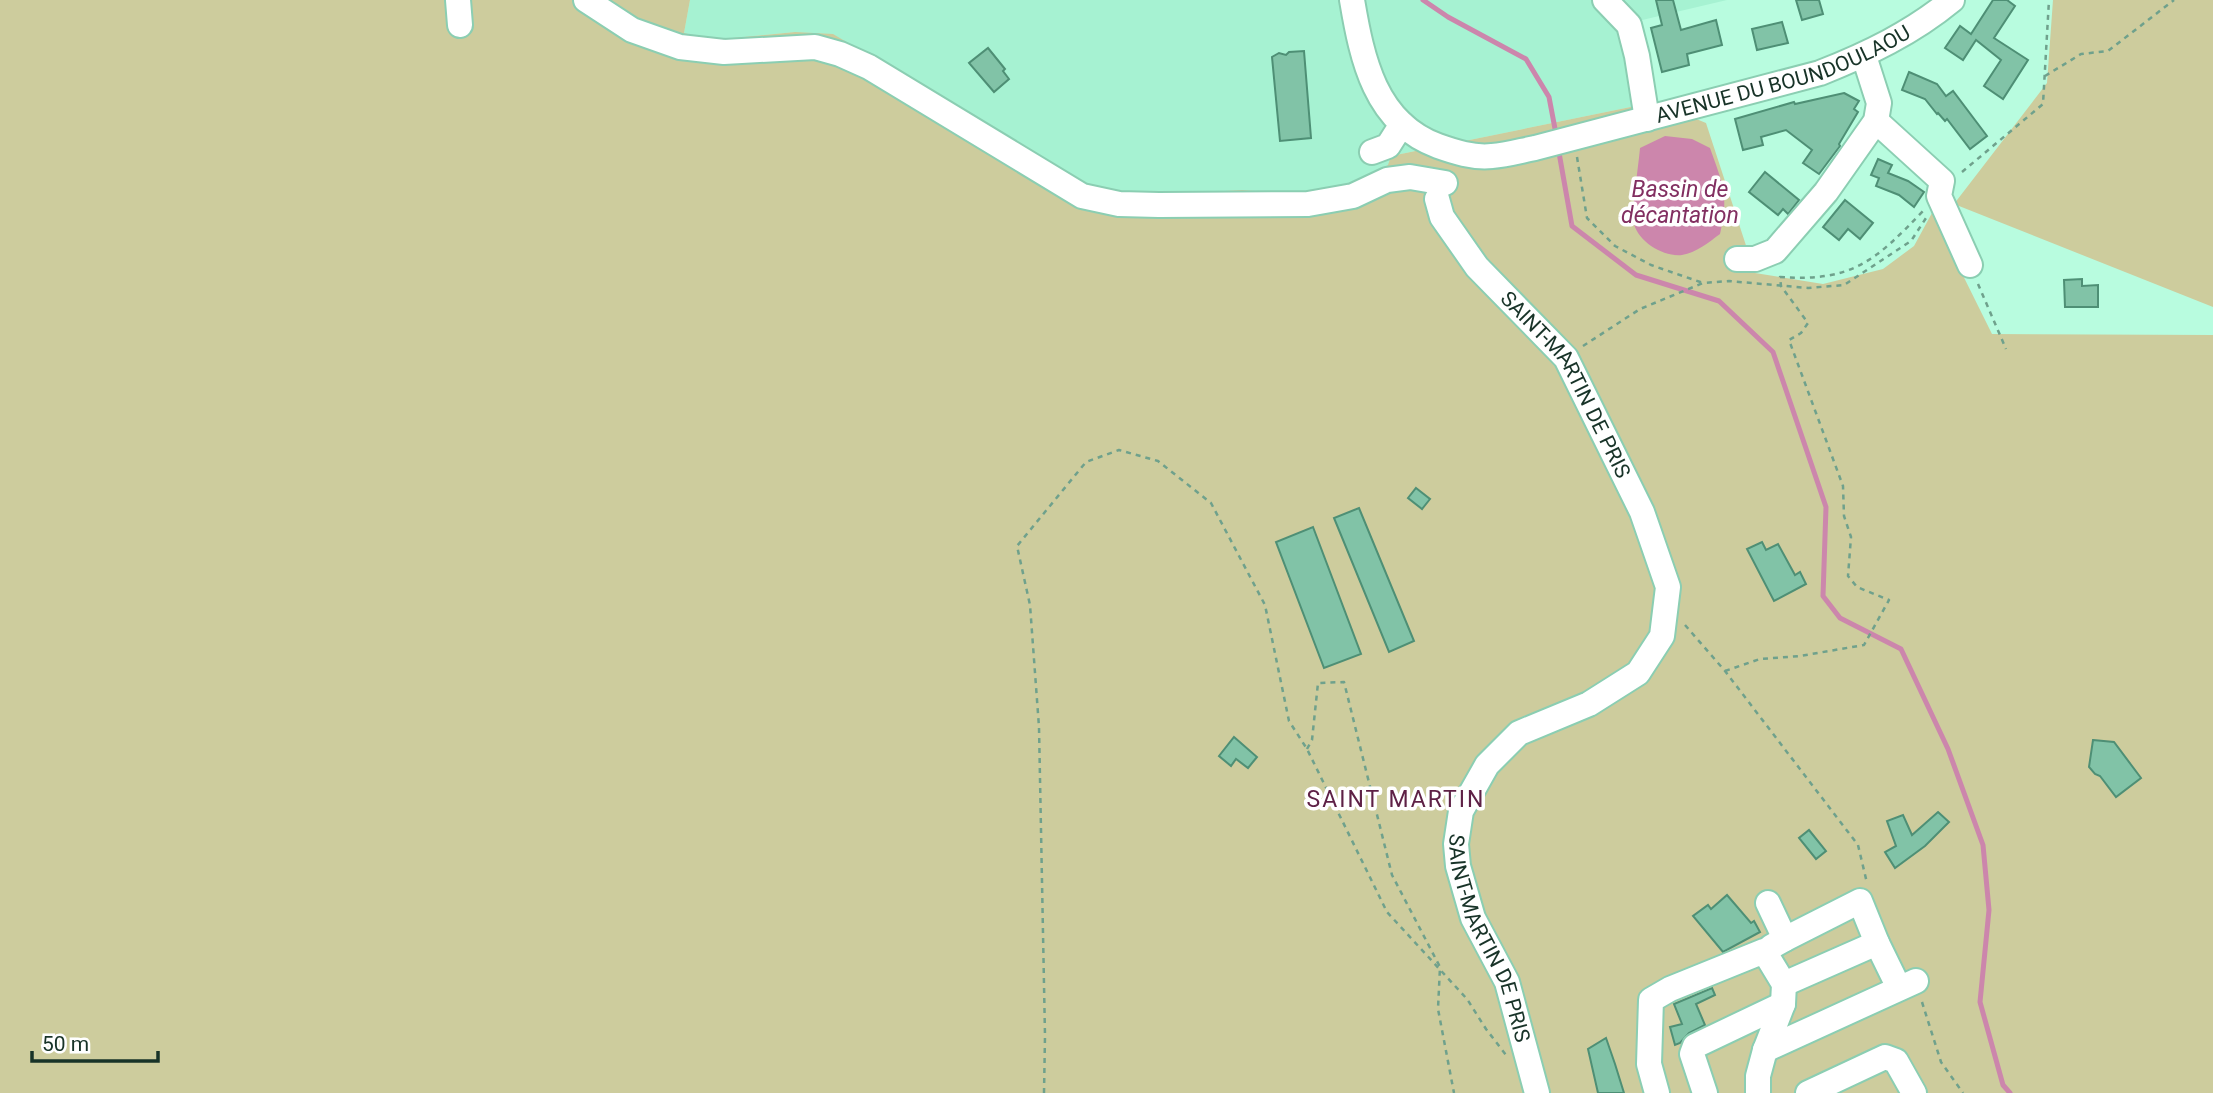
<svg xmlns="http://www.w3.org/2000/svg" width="2213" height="1093" font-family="Roboto,sans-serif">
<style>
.built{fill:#a6f2d2}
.green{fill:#cdcc9d}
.water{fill:#cc86ac}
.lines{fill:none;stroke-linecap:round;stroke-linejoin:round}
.stream{stroke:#cc86ac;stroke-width:5}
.building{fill:#81c3a7;stroke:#4e8f75;stroke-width:2}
.minor-casing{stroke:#8bceb2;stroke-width:28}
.path{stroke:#6fa18c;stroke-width:2.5;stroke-dasharray:5 5;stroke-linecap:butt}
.minor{stroke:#fff;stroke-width:24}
.labels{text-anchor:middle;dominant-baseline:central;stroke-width:7;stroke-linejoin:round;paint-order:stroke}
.street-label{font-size:21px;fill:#183328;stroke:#fff}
.water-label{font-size:23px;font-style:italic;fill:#822f61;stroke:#fff}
.neighbourhood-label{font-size:23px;letter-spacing:2px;fill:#5e2146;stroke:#fff}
</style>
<rect width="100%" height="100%" fill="#b8fcdf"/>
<polygon class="built" points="690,0 1727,0 1638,21 1655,102 1391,156 1389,165 1352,184 1304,195 1242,190 1127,197 1090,186 795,32 713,40 684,33"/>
<g class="green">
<polygon points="0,0 690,0 684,33 713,40 795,32 833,34 1090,186 1127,197 1242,190 1304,195 1352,184 1388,165 1391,156 1655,102 1706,123 1755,273 1823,284 1883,269 1914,246 1932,213 1992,334 2213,335 2213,1093 0,1093"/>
<polygon points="2053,0 2213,0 2213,307 1954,204 2047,83"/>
</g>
<path class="water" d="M1665,136L1692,139L1710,148C1723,185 1729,195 1720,234C1709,242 1696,253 1682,255C1663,257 1639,242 1634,224C1631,214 1639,162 1640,148Z"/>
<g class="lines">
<g class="stream">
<polyline points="1423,0 1448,17 1526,59 1549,97 1556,134"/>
<polyline points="1558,147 1572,226 1636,275 1719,301 1773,352 1826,507 1823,596 1840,618 1901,649 1948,749 1983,845 1989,910 1980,1002 2003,1085 2010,1093"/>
</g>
</g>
<g class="building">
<polygon points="1656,0 1673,0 1681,30 1716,20 1722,45 1687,54 1689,65 1662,72 1651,28 1662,25"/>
<polygon points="1796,0 1819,0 1823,14 1802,20"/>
<polygon points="1993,0 2007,0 2015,6 1994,38 2028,60 2003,99 1984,86 2001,60 1976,40 1963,60 1945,48 1960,26 1971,34"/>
<polygon points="1782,22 1788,43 1757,50 1752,29"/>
<polygon points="988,48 1005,69 1003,71 1009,79 994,92 969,63"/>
<polygon points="1304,51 1311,138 1280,141 1272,57 1279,53 1286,55 1289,52"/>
<polygon points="1909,72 1937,84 1946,96 1953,91 1987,136 1970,149 1947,119 1945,121 1938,113 1937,114 1925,99 1902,90"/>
<polygon points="1844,93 1859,101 1854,109 1858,112 1839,144 1840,146 1819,174 1803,163 1812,150 1786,130 1761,137 1763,145 1743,150 1735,119 1794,102 1795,104"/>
<polygon points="1878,159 1892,165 1888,173 1908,181 1924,192 1914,207 1899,195 1876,186 1879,178 1871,175"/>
<polygon points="1765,172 1799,200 1788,214 1783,209 1778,215 1749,192"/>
<polygon points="1845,200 1873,223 1860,239 1848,229 1839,240 1823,227"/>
<polygon points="2082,279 2082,286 2098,285 2098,307 2065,307 2064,280"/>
<polygon points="1416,488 1430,499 1422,509 1408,498"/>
<polygon points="1359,508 1414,641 1389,652 1334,518"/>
<polygon points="1313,527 1361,654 1324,668 1276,542"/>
<polygon points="1762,542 1766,550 1778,544 1795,575 1800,572 1806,584 1774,601 1747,549"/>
<polygon points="1234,737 1257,757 1248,768 1236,759 1231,766 1219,756"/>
<polygon points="2093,740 2114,742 2141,778 2116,797 2100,776 2095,774 2089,767"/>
<polygon points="1938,812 1949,822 1925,846 1895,868 1885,852 1896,846 1887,821 1903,815 1912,835"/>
<polygon points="1809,830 1826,851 1816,859 1799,838"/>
<polygon points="1727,895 1751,923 1754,921 1760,932 1723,952 1693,916 1708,905 1711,909"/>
<polygon points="1712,988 1715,995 1696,1004 1705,1025 1689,1033 1680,1043 1675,1045 1670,1027 1682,1024 1674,1004"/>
<polygon points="1606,1038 1615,1064 1624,1093 1598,1093 1588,1049"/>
</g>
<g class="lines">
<defs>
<g id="minor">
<polyline points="458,0 460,25"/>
<polyline points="586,0 632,30 680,47 724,52 815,47 840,54 869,67 1082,196 1119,204 1159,205 1308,204 1353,196 1387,180 1410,177 1445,183"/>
<path id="s1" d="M1352,0C1362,59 1375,123 1438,146C1455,152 1473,158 1492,156C1506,155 1520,151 1535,148L1820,73C1868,54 1912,33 1952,0"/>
<polyline points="1605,0 1629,25 1637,56 1647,119"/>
<polyline points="1876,121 1942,181 1939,196 1970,265"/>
<polyline points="1372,152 1388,146 1402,124"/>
<path id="s2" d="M1437,199L1442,217L1477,267L1566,358L1642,512L1668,587L1662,636L1638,673L1589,704L1519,733L1487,765L1461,811L1456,844L1458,866L1473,918L1507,982L1537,1093"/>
<polyline points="1737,259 1755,259 1775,251 1826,192 1876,121 1879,103 1864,56"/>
<polyline points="1768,903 1785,939 1771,947"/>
<polyline points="1785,939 1860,901 1877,943"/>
<polyline points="1784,984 1877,943 1899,988"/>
<polyline points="1765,1050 1916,981"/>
<polyline points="1657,1093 1649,1064 1651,1000 1670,989 1764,951 1784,984 1783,1004 1765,1050 1758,1076 1758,1093"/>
<polyline points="1705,1093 1692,1054 1695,1046 1783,1004"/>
<polyline points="1808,1093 1885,1057 1896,1061 1914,1093"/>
</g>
</defs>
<use href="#minor" class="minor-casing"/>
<g class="path">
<polyline points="2045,76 2081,54 2108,51 2174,0"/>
<polyline points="1577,157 1587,218 1615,246 1651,265 1703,283"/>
<polyline points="1962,172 2043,104 2049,0"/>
<polyline points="1978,284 2006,349"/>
<polyline points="1583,346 1640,309 1703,283 1729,281 1808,288 1844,285 1911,241 1926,218"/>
<polyline points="1685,625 1725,671 1858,845 1867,883"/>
<path d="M1725,671L1760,659L1800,656L1864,645L1889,600L1857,587L1848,576L1851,537L1844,516L1843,486L1789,340L1801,333L1808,323L1781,286L1780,277C1853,282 1875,261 1924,210"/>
<polyline points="1307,749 1312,740 1318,683 1344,682 1392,875 1440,967 1438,1009 1454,1093"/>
<polyline points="1922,1002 1941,1062 1963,1093"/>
<polyline points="1044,1093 1045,1036 1039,727 1030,605 1017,546 1086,462 1119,450 1158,461 1211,503 1265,605 1289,721 1307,749 1387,912 1467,999 1486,1029 1506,1055"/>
</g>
<use href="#minor" class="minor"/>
</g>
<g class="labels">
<g class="street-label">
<text stroke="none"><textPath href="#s1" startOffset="537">AVENUE DU BOUNDOULAOU</textPath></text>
<text stroke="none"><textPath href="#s2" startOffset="229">SAINT-MARTIN DE PRIS</textPath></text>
<text stroke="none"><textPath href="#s2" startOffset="917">SAINT-MARTIN DE PRIS</textPath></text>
</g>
<g class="water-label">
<text x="1680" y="189">Bassin de<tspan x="1680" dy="26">décantation</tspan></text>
</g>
<g class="neighbourhood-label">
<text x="1396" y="799">SAINT MARTIN</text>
</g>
</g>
<path d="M32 1051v10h126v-10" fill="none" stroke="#183328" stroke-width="3.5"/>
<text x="42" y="1051" font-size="21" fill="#183328" stroke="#ffffff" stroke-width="5" paint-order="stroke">50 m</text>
</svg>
